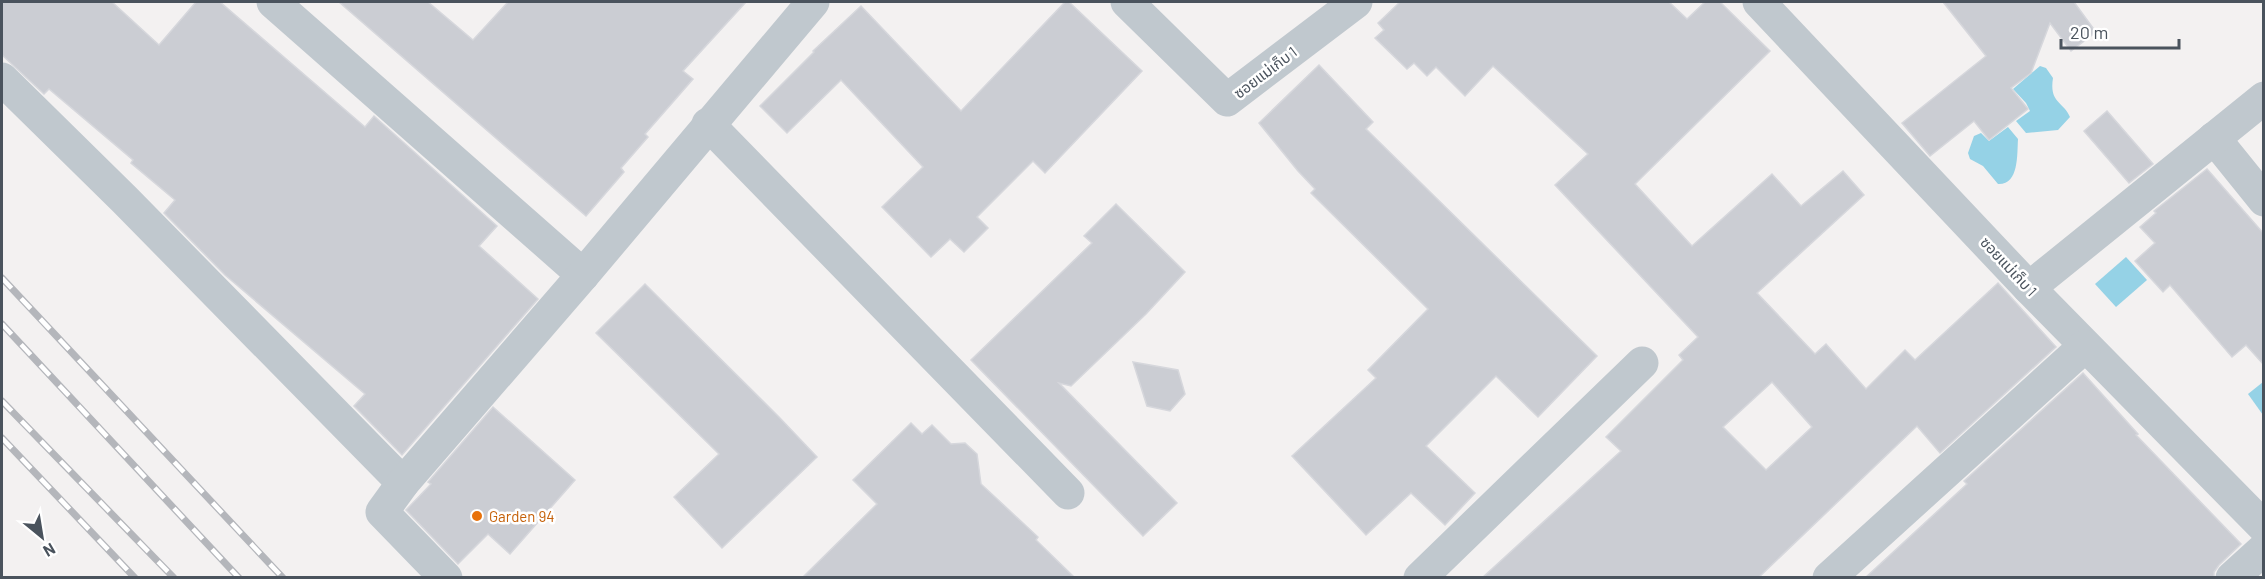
<svg xmlns="http://www.w3.org/2000/svg" width="2265" height="579" font-family="Barlow,'Noto Sans Thai',sans-serif">
<style>
.water{fill:#95d2e6}
.building{fill:#cbcdd3;stroke:#d6d7dc;stroke-width:1.5;fill-rule:evenodd}
.lines{fill:none;stroke-linecap:round;stroke-linejoin:round}
.street{stroke:#c0c8ce;stroke-width:33}
.rail-casing{stroke:#b4b6bb;stroke-width:7}
.rail{stroke:#fff;stroke-width:4.5;stroke-dasharray:14;stroke-linecap:butt}
.food-dot{fill:#e8710a;stroke:#fff;stroke-width:2}
.labels{text-anchor:middle;dominant-baseline:central;stroke-width:5;stroke-linejoin:round;paint-order:stroke}
.street-label{font-size:15px;fill:#4a535d;stroke:#fff}
.food-label{font-size:15px;fill:#c56008;stroke:#fff;text-anchor:start}
</style>
<rect width="100%" height="100%" fill="#f3f1f1"/>
<g class="water">
<path d="M2040,66L2046,68L2053,78C2049,103 2063,101 2070,117L2058,130L2026,133L2016,121L2030,111L2026,103L2013,89Z"/>
<path d="M2008,127L2018,139C2017,155 2019,185 1998,184L1983,166L1970,159L1968,153L1974,136L1981,133L1989,141Z"/>
<polygon points="2126,257 2147,280 2116,307 2095,284"/>
<polygon points="2263,382 2263,415 2248,394"/>
</g>
<g class="building">
<polygon points="2,2 112,2 159,45 196,2 220,2 365,127 374,116 497,226 479,246 538,299 402,455 354,406 365,394 225,275 164,213 175,200 131,163 133,160 49,89 44,94 2,55"/>
<polygon points="339,2 428,2 473,40 508,2 746,2 683,71 693,79 645,134 648,137 621,168 624,172 586,216"/>
<polygon points="1065,2 1069,2 1142,71 1045,173 1033,161 977,217 988,228 964,252 950,239 931,257 882,207 923,167 841,80 787,133 760,106 814,52 813,51 861,6 961,111"/>
<path d="M1400,2H1669L1687,19L1705,2H1720L1770,51L1635,184L1692,246L1772,174L1801,206L1843,171L1864,195L1757,293L1815,354L1826,344L1866,389L1905,350L1915,360L1998,283L2056,347L1940,453L1917,426L1758,578H1482L1621,451L1606,437L1683,360L1679,355L1698,337L1555,185L1588,154L1493,66L1465,96L1436,67L1427,76L1414,63L1407,69L1375,38L1384,30L1378,23ZM1772,382L1812,427L1766,470L1723,427Z"/>
<polygon points="1943,2 2074,2 2096,32 2071,51 2050,23 2031,73 2011,88 2028,109 1989,140 1974,121 1930,156 1902,123 1986,56"/>
<polygon points="1319,65 1373,122 1366,129 1597,356 1538,417 1496,376 1426,446 1475,493 1445,525 1411,493 1366,535 1292,456 1376,378 1368,370 1428,309 1311,193 1315,189 1298,171 1259,123"/>
<polygon points="2107,111 2153,164 2129,183 2084,131"/>
<polygon points="2207,169 2264,234 2264,365 2246,345 2232,357 2170,285 2163,292 2135,261 2155,243 2140,227 2156,213 2154,211"/>
<polygon points="1116,204 1185,272 1146,314 1071,386 1059,383 1177,503 1143,536 971,360 1092,243 1084,236"/>
<polygon points="645,284 779,417 817,457 722,548 674,497 719,454 596,333"/>
<polygon points="1133,362 1178,370 1185,394 1170,411 1147,406"/>
<polygon points="2083,373 2138,434 2136,435 2241,544 2219,565 2214,572 2214,578 1865,578 1967,484 1964,481"/>
<polygon points="493,407 575,480 510,554 488,534 458,564 406,510 431,484 428,482"/>
<polygon points="911,423 922,434 932,425 951,444 965,443 977,454 981,484 1038,537 1036,540 1075,578 802,578 877,504 853,480"/>
</g>
<g class="lines">
<g class="street">
<polyline points="273,2 583,275"/>
<polyline points="1127,2 1227,100 1356,2"/>
<polyline points="1759,2 2029,288 2264,527"/>
<polyline points="2,79 125,200 403,483"/>
<polyline points="708,124 1068,493"/>
<polyline points="2214,138 2264,200"/>
<polyline points="2029,288 2264,98"/>
<polyline points="446,578 382,512 403,483 583,275 813,2"/>
<polyline points="1420,578 1642,363"/>
<polyline points="1829,578 2085,346"/>
<polyline points="2232,578 2264,549"/>
</g>
<defs>
<g id="rail">
<polyline points="2,278 283,578"/>
<polyline points="2,324 239,578"/>
<polyline points="2,401 174,578"/>
<polyline points="2,438 135,578"/>
</g>
</defs>
<use href="#rail" class="rail-casing"/>
<use href="#rail" class="rail"/>
</g>
<circle class="food-dot" cx="477" cy="516" r="6"/>
<g class="labels">
<g class="street-label">
<text transform="translate(1265 72) rotate(-37)">ซอยแม่เก็บ 1</text>
<text transform="translate(2009 266) rotate(47)">ซอยแม่เก็บ 1</text>
</g>
<g class="food-label">
<text x="489" y="516">Garden 94</text>
</g>
</g>
<rect width="2265" height="579" fill="none" stroke="#4a535d" stroke-width="6"/>
<g transform="translate(42 537) rotate(150)" stroke="#ffffff" stroke-width="4.5" paint-order="stroke">
<path d="M0-4.5L10 22L0 15L-10 22Z" fill="#4a535d"/>
<text y="-9" font-size="16" font-weight="bold" text-anchor="middle" fill="#4a535d">N</text>
</g>
<path d="M2061 39v9h118v-9" fill="none" stroke="#4a535d" stroke-width="3"/>
<text x="2070" y="39" font-size="18" fill="#4a535d" stroke="#ffffff" stroke-width="4.5" paint-order="stroke">20 m</text>
</svg>
